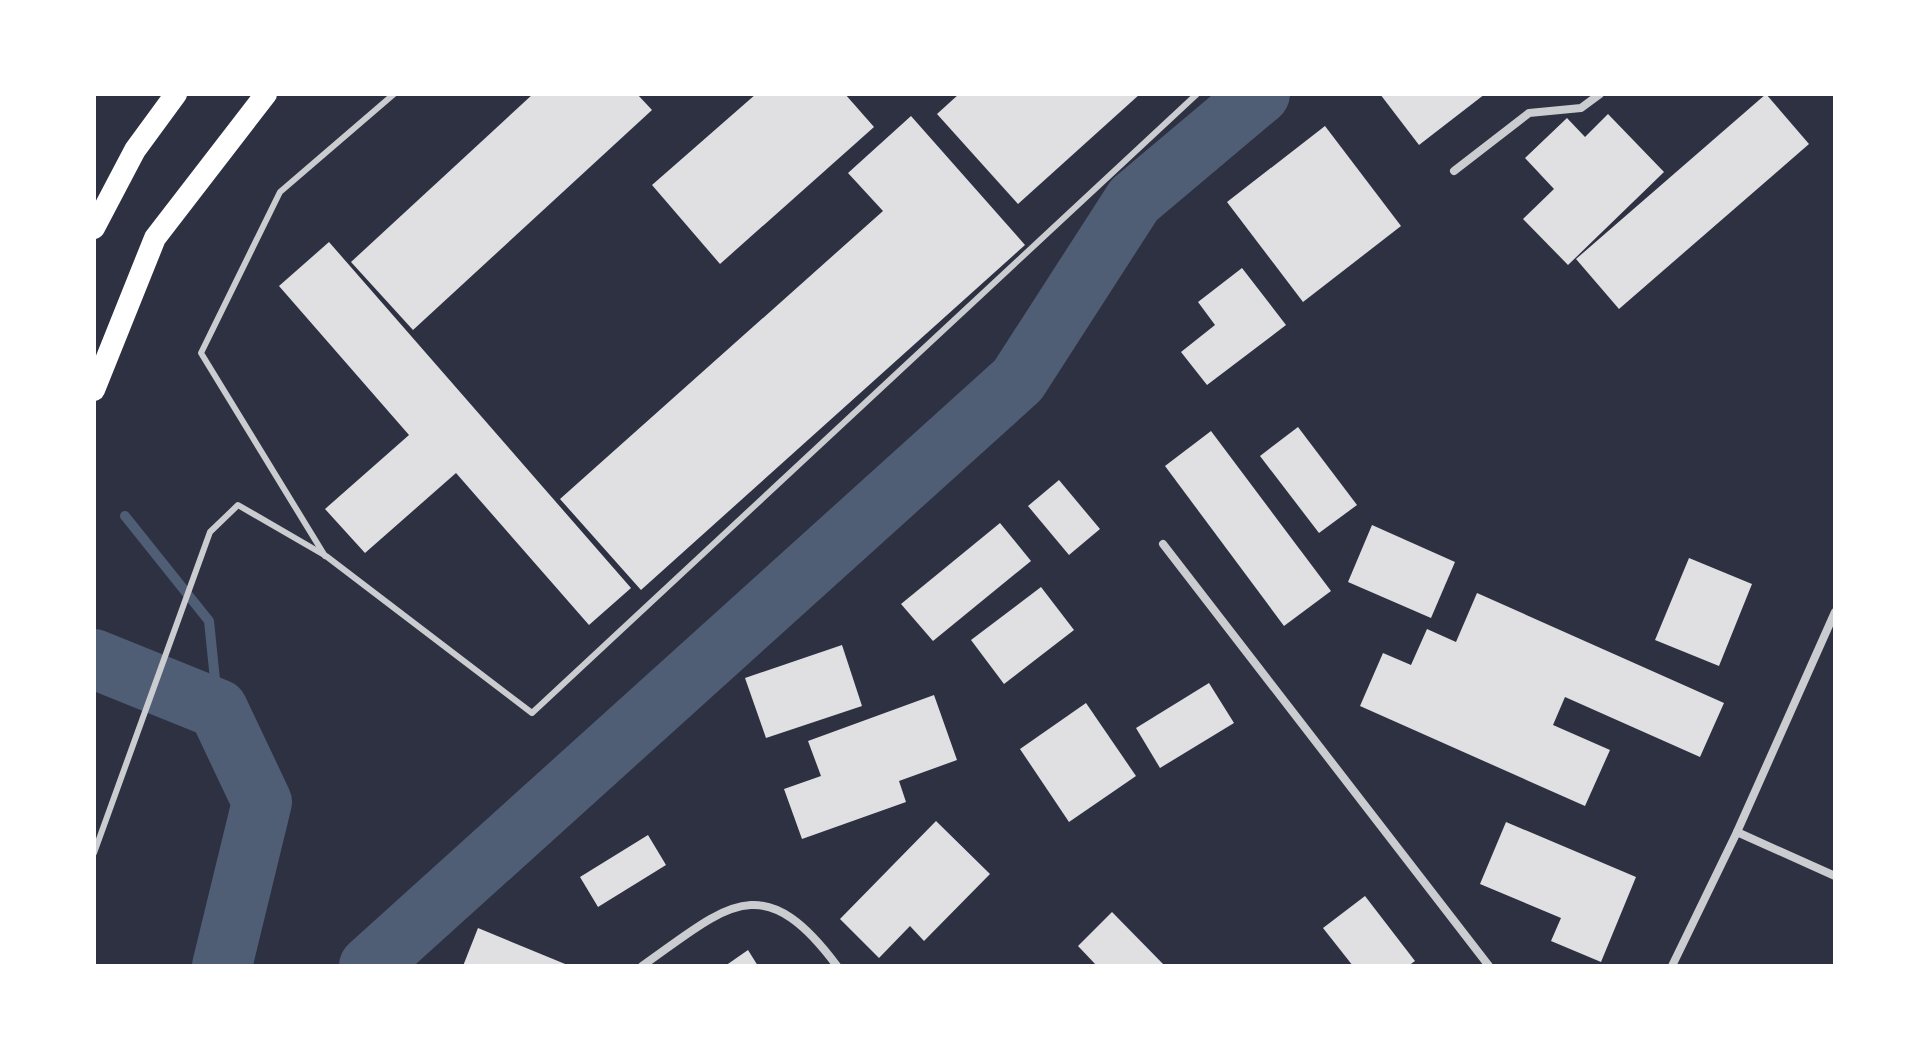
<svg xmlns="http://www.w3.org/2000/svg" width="1929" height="1060" font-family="Quicksand,sans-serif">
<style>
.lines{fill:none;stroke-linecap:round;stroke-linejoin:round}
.stream{stroke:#4f5d75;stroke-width:10}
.river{stroke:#4f5d75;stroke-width:60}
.building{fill:#e0e0e3}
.service{stroke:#caccd0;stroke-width:6}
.minor{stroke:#caccd0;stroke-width:8}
.trunk{stroke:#fff;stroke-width:22}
</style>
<rect width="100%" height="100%" fill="#2d3142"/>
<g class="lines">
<polyline class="stream" points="125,516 209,621 218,709"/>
<g class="river">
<polyline points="94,659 218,709 262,802 222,966"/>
<polyline points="369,966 1018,380 1134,200 1260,94"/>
</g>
</g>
<g class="building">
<polygon points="533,94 637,94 652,110 413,330 351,262"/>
<polygon points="756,94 845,94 874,127 720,264 652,185"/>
<polygon points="959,94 1140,94 1018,204 937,114"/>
<polygon points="1380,94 1485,94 1419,145"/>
<polygon points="1766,94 1809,144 1619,309 1576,259"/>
<polygon points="1608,114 1664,172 1568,265 1523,219 1554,189 1525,158 1567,118 1585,137"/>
<polygon points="911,116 1025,245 641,590 560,499 883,211 848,173"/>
<polygon points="1325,126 1401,226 1303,302 1227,202"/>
<polygon points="329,242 631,588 589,625 456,473 365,553 325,509 409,435 279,286"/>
<polygon points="1242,268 1286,325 1207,385 1181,352 1215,325 1198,302"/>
<polygon points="1298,427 1357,505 1319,533 1260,456"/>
<polygon points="1211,431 1331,591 1284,626 1165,466"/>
<polygon points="1059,480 1100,529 1069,555 1028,506"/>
<polygon points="1000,523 1031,561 933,641 901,604"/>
<polygon points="1372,525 1455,562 1431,618 1348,582"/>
<polygon points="1689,558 1752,584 1719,666 1655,640"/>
<polygon points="1041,587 1074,630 1004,684 971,640"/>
<polygon points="1477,593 1724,703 1700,757 1565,697 1553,725 1610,750 1585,806 1360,706 1383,653 1411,665 1427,629 1456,642"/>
<polygon points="842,645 862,706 766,738 745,678"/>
<polygon points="1209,683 1234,723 1160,768 1136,728"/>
<polygon points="934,695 957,760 899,781 906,802 802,839 784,789 821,776 808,741"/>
<polygon points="1086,703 1136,776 1069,822 1020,749"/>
<polygon points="936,821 990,874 924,941 910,926 879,958 840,919"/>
<polygon points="1506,822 1636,877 1601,962 1551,941 1561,918 1480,884"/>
<polygon points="648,835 666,865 598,907 580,877"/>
<polygon points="1365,896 1415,961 1408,966 1353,966 1323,928"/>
<polygon points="1112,912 1165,966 1097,966 1078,946"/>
<polygon points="478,928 570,966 463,966"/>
<polygon points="748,950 758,966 725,966"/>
</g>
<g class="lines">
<g class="service">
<polyline points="325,556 201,353 280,192 394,94"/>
<polyline points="94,853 210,532 238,505 326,556 532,713 1197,94"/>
</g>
<g class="minor">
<polyline points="1454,171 1529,113 1581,108 1600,94"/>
<polyline points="1163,544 1489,966"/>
<polyline points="1737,832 1835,876"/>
<path d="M642,966C726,907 762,865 837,966"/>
<polyline points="1672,966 1737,832 1835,612"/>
</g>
<g class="trunk">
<polyline points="94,228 135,150 176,94"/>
<polyline points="94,390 155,238 266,94"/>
</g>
</g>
<rect width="1929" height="1060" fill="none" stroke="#ffffff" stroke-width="192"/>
</svg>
